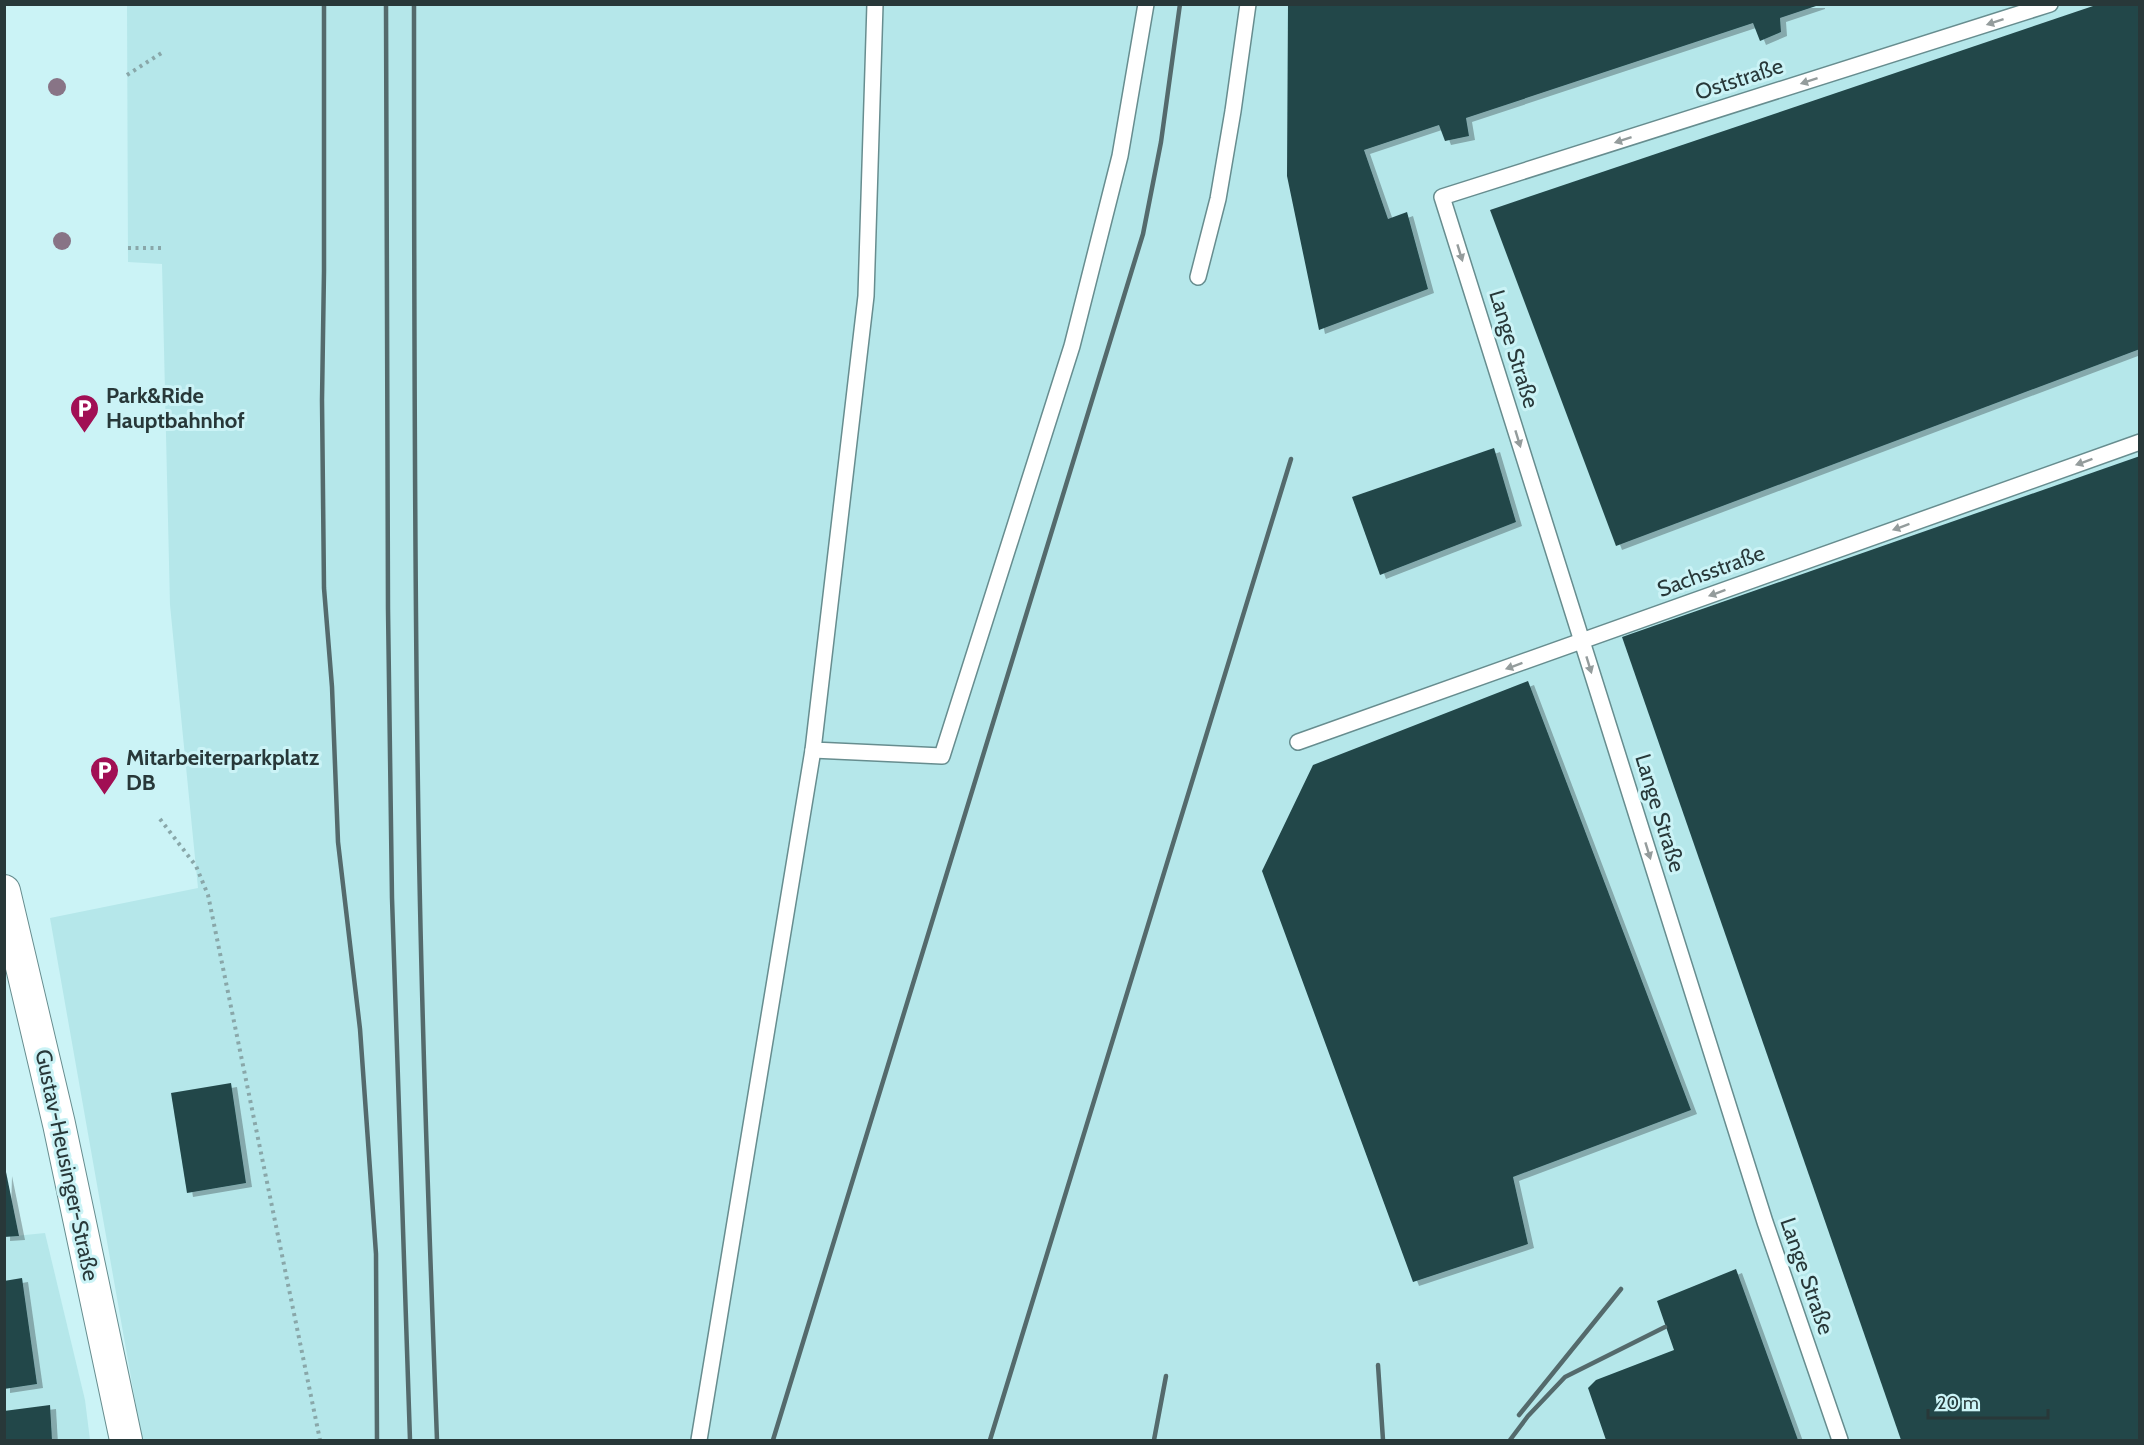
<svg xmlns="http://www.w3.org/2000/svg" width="2144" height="1445" font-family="Cabin,sans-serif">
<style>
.built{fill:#b5e7ea}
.building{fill:#22474a;filter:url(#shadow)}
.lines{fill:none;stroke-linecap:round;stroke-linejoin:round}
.service-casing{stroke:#678d8f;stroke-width:18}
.minor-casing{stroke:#678d8f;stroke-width:34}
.path{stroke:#89a7a9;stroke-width:4;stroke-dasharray:3 4.5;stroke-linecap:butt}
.service{stroke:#fff;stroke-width:15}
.minor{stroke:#fff;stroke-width:32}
.rail{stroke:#546a6c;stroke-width:4.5}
.tree{fill:#887486}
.oneway{fill:#949c9c}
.labels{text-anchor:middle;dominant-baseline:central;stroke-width:6;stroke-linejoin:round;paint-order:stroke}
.street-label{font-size:22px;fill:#283839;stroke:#cbf3f6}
.poi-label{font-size:22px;font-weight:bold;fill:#283839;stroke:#cbf3f6;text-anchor:start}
</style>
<defs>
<filter id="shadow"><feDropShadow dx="6" dy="4" stdDeviation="0" flood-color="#0004"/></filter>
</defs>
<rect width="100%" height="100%" fill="#cbf3f6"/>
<g class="built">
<polygon points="127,5 2139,5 2139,1440 142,1440 50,918 198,888 170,605 162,264 128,262"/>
<polygon points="45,1233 85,1400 90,1440 5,1440 5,1237"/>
</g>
<g class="building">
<polygon points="1288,4 1819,4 1819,5 1780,18 1781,32 1760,41 1753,23 1466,118 1469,136 1445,141 1439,125 1364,150 1388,219 1407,212 1428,289 1319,330 1287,176"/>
<polygon points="2099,4 2140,4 2140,349 1616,546 1490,210"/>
<polygon points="1494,448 1516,522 1380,575 1352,497"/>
<polygon points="2140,456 2140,1440 1901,1440 1622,637"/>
<polygon points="1528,681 1691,1110 1513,1177 1528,1244 1413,1282 1262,871 1313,765"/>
<polygon points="231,1083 246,1183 187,1193 171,1093"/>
<polygon points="6,1172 19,1236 4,1237"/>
<polygon points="1736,1269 1798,1440 1606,1440 1588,1388 1596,1380 1674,1350 1657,1301"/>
<polygon points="22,1278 37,1384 4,1389 4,1281"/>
<polygon points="50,1405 52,1440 4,1440 4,1411"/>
</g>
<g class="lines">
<defs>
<g id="service">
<polyline points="875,4 866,296 813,750 942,756 1072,346 1120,156 1146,4"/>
<polyline points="1198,277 1218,199 1233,111 1248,4"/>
<polyline points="1298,742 2140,442"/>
<polyline points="699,1440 813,750"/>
<polyline points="1840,1440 1765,1222 1442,197 2050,4"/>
</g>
<polyline id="minor" points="4,891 59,1124 126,1440"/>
</defs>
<use href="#service" class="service-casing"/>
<use href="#minor" class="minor-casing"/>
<g class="path">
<polyline points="127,75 163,52"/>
<polyline points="128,248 162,248"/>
<polyline points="160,819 196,866 208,895 320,1440"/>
</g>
<use href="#service" class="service"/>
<use href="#minor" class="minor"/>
<g class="rail">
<polyline points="324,4 324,271 322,400 324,588 332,687 338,842 360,1029 376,1254 377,1440"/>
<polyline points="386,4 388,609 392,898 410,1440"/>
<path d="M414,4C414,267 414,529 418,791C421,1008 429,1224 437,1440"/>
<polyline points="1378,1365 1383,1440"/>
<polyline points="1519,1415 1621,1289"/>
<polyline points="773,1440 1143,234 1161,142 1180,4"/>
<polyline points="990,1440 1291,459"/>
<polyline points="1154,1440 1166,1376"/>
<polyline points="1510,1440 1528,1416 1565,1377 1665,1327"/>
</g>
</g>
<g class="tree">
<circle cx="57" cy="87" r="9"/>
<circle cx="62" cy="241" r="9"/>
</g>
<defs><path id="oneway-solid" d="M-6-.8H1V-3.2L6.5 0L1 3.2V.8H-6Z" transform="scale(1.5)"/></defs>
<g class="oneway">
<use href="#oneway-solid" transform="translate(1995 22) rotate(162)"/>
<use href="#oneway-solid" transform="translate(1809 81) rotate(162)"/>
<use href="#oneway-solid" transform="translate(1623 140) rotate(162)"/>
<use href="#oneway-solid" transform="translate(1460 253) rotate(73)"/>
<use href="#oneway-solid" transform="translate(1518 439) rotate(73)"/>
<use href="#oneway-solid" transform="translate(2084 462) rotate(160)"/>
<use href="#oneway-solid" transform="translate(1901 527) rotate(160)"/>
<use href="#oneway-solid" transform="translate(1717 593) rotate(160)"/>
<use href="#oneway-solid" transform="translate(1589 665) rotate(73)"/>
<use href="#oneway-solid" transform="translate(1514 666) rotate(160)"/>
<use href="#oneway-solid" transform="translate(1648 851) rotate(73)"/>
</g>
<defs>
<symbol id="parking-pin" viewBox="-11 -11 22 30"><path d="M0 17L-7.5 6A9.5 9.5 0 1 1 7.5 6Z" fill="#a10f54" stroke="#cbf3f6"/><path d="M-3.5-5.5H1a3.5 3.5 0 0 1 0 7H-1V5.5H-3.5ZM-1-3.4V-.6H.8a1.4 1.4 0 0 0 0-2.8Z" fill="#fff"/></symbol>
</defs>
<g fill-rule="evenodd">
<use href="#parking-pin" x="68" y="392" width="33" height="45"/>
<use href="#parking-pin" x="88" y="754" width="33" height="45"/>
</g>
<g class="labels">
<g class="street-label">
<text transform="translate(1739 79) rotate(-18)">Oststraße</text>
<text transform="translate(1514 349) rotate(73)">Lange Straße</text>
<text transform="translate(1711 571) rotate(-20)">Sachsstraße</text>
<text transform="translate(1660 813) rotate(73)">Lange Straße</text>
<text transform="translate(67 1165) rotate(78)">Gustav-Heusinger-Straße</text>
<text transform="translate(1807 1276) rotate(71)">Lange Straße</text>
</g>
<g class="poi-label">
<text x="106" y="395">Park&amp;Ride<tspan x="106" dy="25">Hauptbahnhof</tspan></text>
<text x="126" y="757">Mitarbeiterparkplatz<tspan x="126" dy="25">DB</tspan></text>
</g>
</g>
<rect width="2144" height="1445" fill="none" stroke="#283839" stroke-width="12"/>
<path d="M1928 1409v9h120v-9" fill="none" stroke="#283839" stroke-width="3"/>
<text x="1937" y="1409" font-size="18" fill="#283839" stroke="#cbf3f6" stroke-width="4.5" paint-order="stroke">20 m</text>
</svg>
